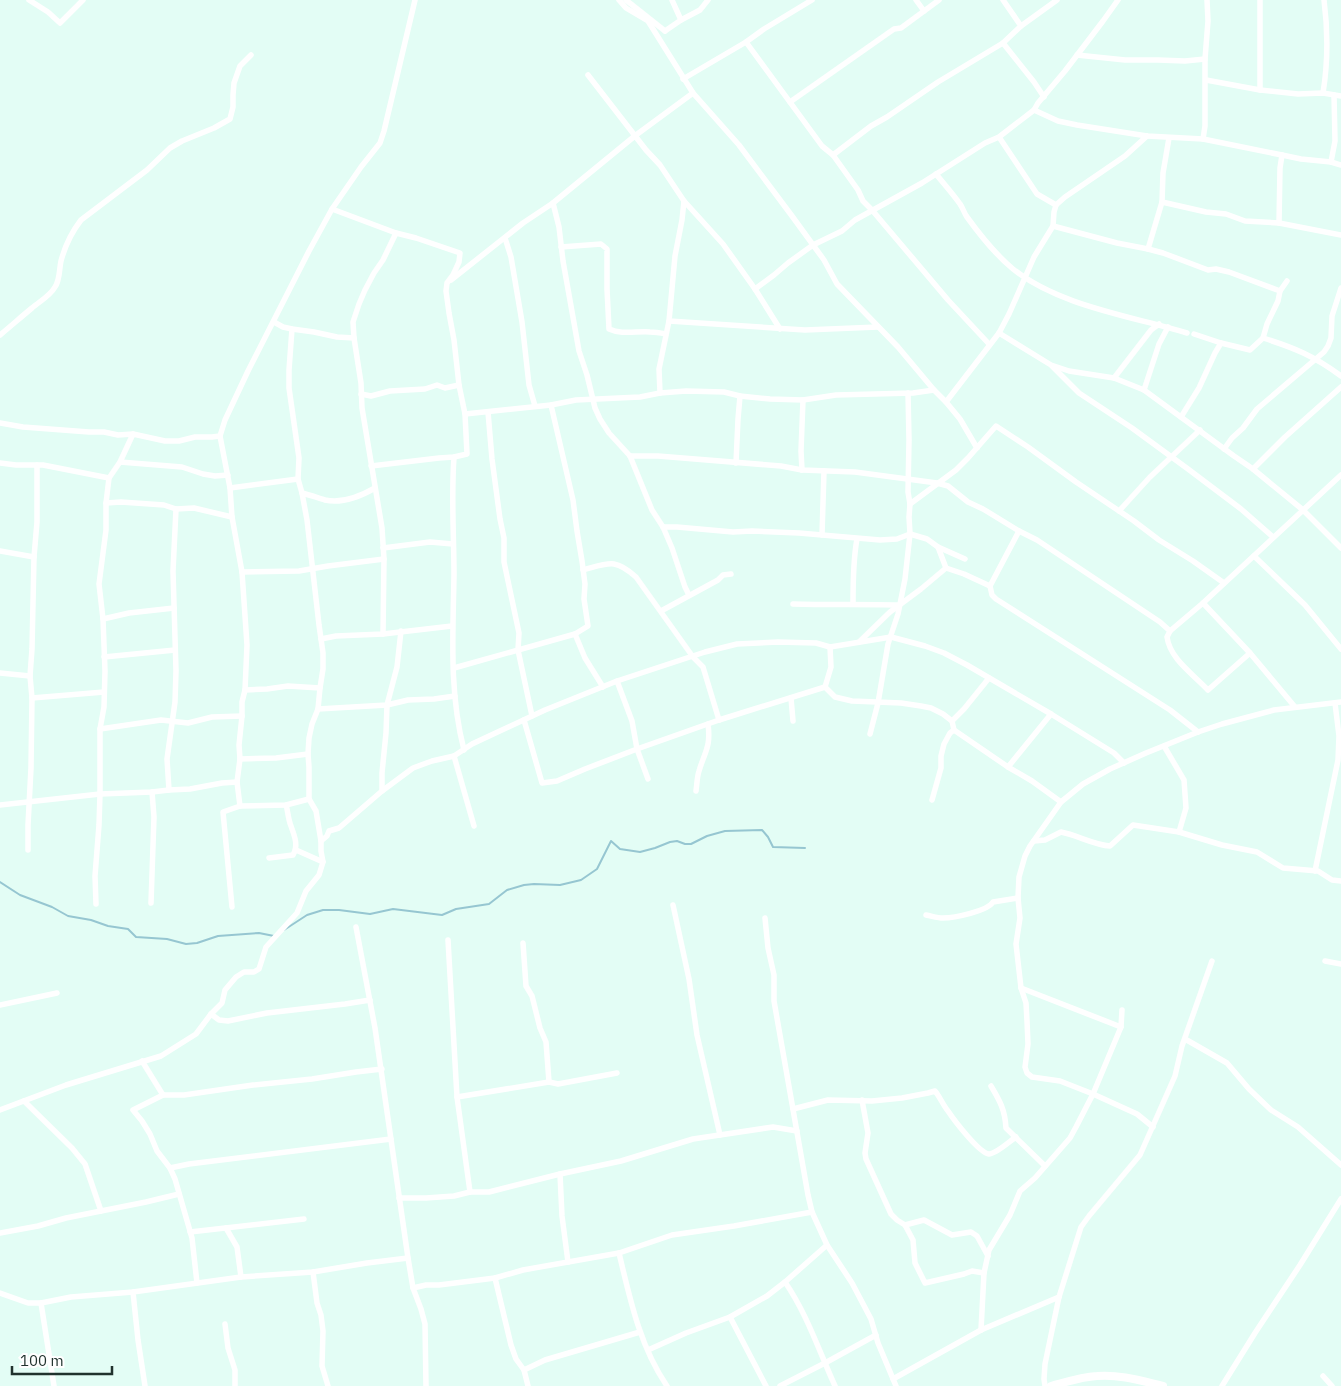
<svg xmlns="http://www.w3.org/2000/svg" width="1341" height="1386" font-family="'IBM Plex Sans',sans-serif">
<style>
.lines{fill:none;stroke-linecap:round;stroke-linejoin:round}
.stream{stroke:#96c6d1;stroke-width:2}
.minor{stroke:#fff;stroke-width:5.5}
.tertiary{stroke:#fff;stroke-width:8}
</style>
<rect width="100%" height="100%" fill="#e3fdf5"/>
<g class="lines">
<g class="stream">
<polyline points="0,882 20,895 52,907 68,916 91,920 108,926 128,929 136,937 167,939 186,944 197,943 218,936 259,933 274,936"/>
<polyline points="284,930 307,915 323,910 339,910 370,914 393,909 442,915 456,909 489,904 507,890 524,885 534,884 560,885 581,880 597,869 611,841 620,849 640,852 655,848 670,842 677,841 685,844 691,844 707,836 725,831 762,830 768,837 773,847 805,848"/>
</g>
<g class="minor">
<polyline points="29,0 48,12 60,23 83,0"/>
<polyline points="619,0 626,8 648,21 693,93 739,145 792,216 824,260 837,284 898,347 934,390 946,402 960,419 977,448"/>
<polyline points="626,0 665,31"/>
<polyline points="672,0 681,20"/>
<polyline points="916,0 924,11"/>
<polyline points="1003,0 1021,26"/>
<polyline points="665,31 681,20 700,10 708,0"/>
<polyline points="746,42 822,146 833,155 858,190 863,201 872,210 948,300 989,344"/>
<polyline points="1003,43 1034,82 1044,97"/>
<polyline points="1077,55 1125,60 1158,60 1185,61 1205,59"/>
<polyline points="588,75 646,150 660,165 684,201 723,244 755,289 780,329"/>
<polyline points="683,79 746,42 764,29 812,0"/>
<polyline points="1206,80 1260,90 1298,94 1323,93 1341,96"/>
<polyline points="1260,90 1260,0"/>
<path d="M1323,93C1328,62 1328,31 1324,0"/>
<polyline points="790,102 894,29 901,28 939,0"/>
<polyline points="1034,110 1058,121 1077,125 1147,136 1203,139 1282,155 1301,159 1331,162 1341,165"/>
<polyline points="999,137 1037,194 1056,205"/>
<polyline points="1203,139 1205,126 1205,59 1208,21 1207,0"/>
<polyline points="833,155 871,126 887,117 938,82 1003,43 1021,26 1057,0"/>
<polyline points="1331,162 1335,141 1334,95"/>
<path d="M936,174C944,184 953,194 960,204C963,208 964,213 967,217C980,235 996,255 1013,269C1059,306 1131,316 1187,333"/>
<polyline points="1162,202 1206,212 1226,214 1245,221 1279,223 1341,235"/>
<polyline points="553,203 559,227 563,261 579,351 587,375 595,408 600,419 609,433 630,456 652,510 663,527 672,548 685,587 689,595"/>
<polyline points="332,209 396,233 416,238 460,253 459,262 453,275 447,283 446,291 449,313 454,340 459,385 465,414 467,454 454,457 439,458 371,466"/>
<polyline points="1279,223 1280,168 1282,155"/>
<polyline points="1053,226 1117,243 1148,249 1163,253 1208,270 1216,269 1229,272 1280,291"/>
<polyline points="505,238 511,257 522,322 529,385 535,406"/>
<path d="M561,247L601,244L607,249V289L609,329C622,335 636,331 650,332C655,332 661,333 666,334"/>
<polyline points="1148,249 1162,202 1163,173 1169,138"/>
<polyline points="451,280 523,223 553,203 636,135 693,93"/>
<polyline points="755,289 774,275 788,263 813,245 842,231 855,220 922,183 985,143 999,137 1034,110 1038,103 1065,71 1103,21 1118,0"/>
<polyline points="669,321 805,330 878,327"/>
<polyline points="274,322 283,327 292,329 314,332 337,337 354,338"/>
<polyline points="292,329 289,370 289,388 299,458 298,479 302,493 307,520 319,625 323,653 323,669 320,688 318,709 312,724 309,738 308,754 309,767 309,799 316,811 321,841"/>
<polyline points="999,333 1051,365 1069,371 1114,378 1144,390 1234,456 1253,469 1303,510 1341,548"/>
<path d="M1194,334L1221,343L1250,350L1263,338C1295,348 1314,356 1341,376"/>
<path d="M0,335C11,326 21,317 32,308C40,301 50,296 55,287C60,280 59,270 61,261C65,246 71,233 81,220L147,170L170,148L182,141L214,128L230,119L233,107V95L234,83L240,66L251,55"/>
<polyline points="1263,338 1267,324 1278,301 1280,291 1287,281"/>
<polyline points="1052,366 1079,393 1132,428 1188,469 1241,509 1273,537"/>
<polyline points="1114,378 1151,330 1159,324"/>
<polyline points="1144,390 1159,344 1168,327"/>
<polyline points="660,393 659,369 669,321 675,256 682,220 684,201"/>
<polyline points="361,394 371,396 390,391 425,389 437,385 445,388 459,385"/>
<polyline points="946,402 999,333 1009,314 1034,257 1053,226 1054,212 1056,205 1065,197 1125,156 1147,136"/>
<polyline points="488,412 492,459 500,519 504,538 504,562 519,633 518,650 532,716"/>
<polyline points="465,414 551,405 576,400 640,397 660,393 686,391 724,392 740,396 770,399 803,400 836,395 913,393 934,390"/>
<polyline points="1181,417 1199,388 1215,353 1221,343"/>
<polyline points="0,423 23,427 89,432 104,432 118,435 133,434 165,441 179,441 195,437 212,437 220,436"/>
<polyline points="1224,449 1232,438 1243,428 1257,409 1324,352 1328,346 1331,338 1332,316 1341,288"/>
<path d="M630,456H658L781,466L802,470L855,472L937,483L948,486L968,502L983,509L1019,531L1037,540L1160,622L1170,631L1167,637C1170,659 1193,674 1208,690L1250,653"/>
<path d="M454,457C451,497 454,536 454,575C453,634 449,693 464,750"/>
<polyline points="120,462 182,467 203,474 215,476 228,475"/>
<polyline points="0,463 16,465 43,465 109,478"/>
<polyline points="736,463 738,419 740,396"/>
<polyline points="1253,469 1285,437 1341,387"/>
<polyline points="802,470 801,451 803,400"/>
<polyline points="230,488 298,479"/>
<path d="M302,493C310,495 318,498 325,500C342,504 361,496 375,488"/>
<polyline points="106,503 121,502 164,505 176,509 194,508 232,517"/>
<polyline points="910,504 956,470 968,458 996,426 1028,447 1076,482 1134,521 1159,540 1193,561 1224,583"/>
<polyline points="1119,511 1150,477 1200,430"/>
<polyline points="663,527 677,527 733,532 752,531 799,533 880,540 897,539 910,534 927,539 938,547 965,559"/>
<polyline points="1019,531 990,586 992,595 996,599 1170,710 1198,732"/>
<polyline points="822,535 824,471"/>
<polyline points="938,547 946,568"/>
<polyline points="383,548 430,542 453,544"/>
<polyline points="0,551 34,557"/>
<polyline points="1254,556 1305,605 1341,649"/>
<polyline points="946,568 964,574 990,586"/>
<path d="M583,570C609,563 615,558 636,577L693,657L703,667L719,720"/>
<polyline points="242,572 299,571 328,566 384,559"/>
<polyline points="1203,603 1250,653 1295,707"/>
<path d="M793,604C828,605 864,604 899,605"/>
<path d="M853,604C853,582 853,560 857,539"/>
<polyline points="661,611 718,580 723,575 731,574"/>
<polyline points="103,619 129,613 174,608"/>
<polyline points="1170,631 1203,603 1341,475"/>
<polyline points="383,634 384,559 382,528 362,408 361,383 354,338 353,322 359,304 365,290 374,273 383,260 396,233"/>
<polyline points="575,634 585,658 603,687"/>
<polyline points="321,639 336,636 383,634 452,626"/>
<polyline points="859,642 890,612 921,589 946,568"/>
<polyline points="830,647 891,637 925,646 944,653 967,665 1051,714 1114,753 1124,763"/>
<polyline points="104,657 175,650"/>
<polyline points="454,668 575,634 588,626 584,599 585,584 582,561 577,531 573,500 551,405"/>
<polyline points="0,673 30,676"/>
<polyline points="617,681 632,721 637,749 648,779"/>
<polyline points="825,687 835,697 852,701 901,703 921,706 931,708 943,714 952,721 954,730 1008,767 1032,781 1061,802"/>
<polyline points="245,690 267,689 288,686 320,688"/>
<polyline points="32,698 104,692"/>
<polyline points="791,698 793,721"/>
<polyline points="318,709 387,705 408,700 434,699 455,696"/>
<polyline points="524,720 542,783 557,781 585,769 637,749 719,720 825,687"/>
<polyline points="952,721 964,709 989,678"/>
<polyline points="100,729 161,720 188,723 212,717 242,716"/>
<polyline points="870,734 878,703 888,644 898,614 905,579 910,534 909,517 910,504 908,492 909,440 908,393"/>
<polyline points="1164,746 1184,780 1186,808 1179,832"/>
<polyline points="454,756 474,826"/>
<polyline points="240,759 276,758 308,754"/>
<polyline points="1008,767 1051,714"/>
<polyline points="169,790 167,759 175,702 176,671 173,571 176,509"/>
<polyline points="382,791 382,773 386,733 387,705 397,667 401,631"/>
<path d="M696,791C697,784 697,777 699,771C705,751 711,747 708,724"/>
<polyline points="932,800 941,768 941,756 944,744 950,733 954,730"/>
<polyline points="0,805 100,794 152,792 169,790 190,789 222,783 237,782"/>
<polyline points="240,806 237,782 240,759 239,745 242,716 242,702 245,690 247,645 242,572 232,517 230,488 220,436 225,420 248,371 309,251 332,209 361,167 380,143 384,131 415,0"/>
<path d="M1034,841L1045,840L1061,832C1077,835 1094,845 1110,846L1133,825L1179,832L1222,845L1257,852L1283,868L1318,871L1332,880L1341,881"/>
<polyline points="28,850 28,825 31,768 32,698 30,676 32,649 34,557 37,522 37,465"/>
<polyline points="296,850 323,862"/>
<path d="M269,858L293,855C299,845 294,835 291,826C288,819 288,811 286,805"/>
<polyline points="1315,871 1338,760 1339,736 1335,703"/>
<polyline points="151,903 154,817 152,792"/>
<polyline points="96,904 95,876 99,825 100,794 100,729 104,707 105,671 103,619 99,584 106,530 106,503 109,478 120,462 133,434"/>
<polyline points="673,905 689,979 697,1035 720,1135"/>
<polyline points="232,907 223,812 240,806 286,805 309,799"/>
<path d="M926,915C932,916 937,918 943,918C954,918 988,911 993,902L1018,898"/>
<polyline points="765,918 768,948 774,975 774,1001 808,1195 812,1212 827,1245 852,1283 871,1319 878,1343 896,1386"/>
<polyline points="356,927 375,1028 408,1258 413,1288 421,1309 425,1324 426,1386"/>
<polyline points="448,940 457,1097 470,1192"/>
<polyline points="523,943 526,986 532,996 540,1028 546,1042 549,1082"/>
<polyline points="1325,961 1341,964"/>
<polyline points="1021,988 1121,1027"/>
<polyline points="0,1005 57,993"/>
<polyline points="211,1014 219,1020 228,1021 267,1013 345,1004 370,1000"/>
<polyline points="1185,1039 1227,1063 1249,1089 1271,1110 1298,1127 1341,1165"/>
<polyline points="142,1061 163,1095"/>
<path d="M991,1086C1000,1101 1005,1110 1006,1128L1045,1166"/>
<polyline points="457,1097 549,1082 558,1084 617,1073"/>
<polyline points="862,1100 868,1133 865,1153 866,1159 891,1214 897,1220 905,1225 913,1240 915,1263 925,1283 964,1274 972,1271 984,1273"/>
<polyline points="24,1101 72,1148 85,1164 101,1211"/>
<path d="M793,1109L828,1100L872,1101L902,1098L928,1093L935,1091C940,1097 943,1105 948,1111C954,1120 979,1153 989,1154C996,1154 1010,1141 1016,1137"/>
<polyline points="0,1110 66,1085 161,1056 196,1034 211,1014 222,1003 225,990 236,977 244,972 254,972 259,969 266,947 297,913 306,891 319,875 323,862 321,851 321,841 327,836 329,831 339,828 382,791 413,768 432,761 454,756 472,744 545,710 617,681 705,652 737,644 778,642 816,643 830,647 831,667 825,687"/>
<polyline points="1153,1127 1137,1114 1093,1094 1060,1081 1032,1077 1027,1073 1025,1067 1028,1044 1027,1021 1026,1003 1021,988 1016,944 1020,918 1018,898 1019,877 1025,856 1030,846 1061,802 1083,784 1110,769 1146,753 1198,732 1222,724 1274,710 1341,702"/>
<polyline points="170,1168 189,1164 391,1139"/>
<polyline points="560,1174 562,1216 568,1262"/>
<polyline points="399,1198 426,1198 454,1196 470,1192 489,1192 560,1174 621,1161 693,1139 773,1127 797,1131"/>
<polyline points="905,1225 924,1220 952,1235 971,1232 977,1236 988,1256"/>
<polyline points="226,1228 237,1247 241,1277"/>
<polyline points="190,1232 304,1219"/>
<polyline points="0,1233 38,1226 66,1218 146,1202 179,1194"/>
<path d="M619,1253C630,1299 640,1347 667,1386"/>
<polyline points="313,1272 317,1303 321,1315 323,1331 322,1366 328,1386"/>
<polyline points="495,1278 511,1345 516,1359 524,1370 528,1386"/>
<path d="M785,1282C807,1314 819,1351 835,1386"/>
<polyline points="197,1283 192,1238 175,1179 170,1168 157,1151 150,1134 142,1121 133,1110 163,1095 184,1095 253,1085 312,1079 356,1072 382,1069"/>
<polyline points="413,1288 426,1285 439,1285 495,1278 523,1270 619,1253 672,1235 734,1226 812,1212"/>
<polyline points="133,1292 138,1340 145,1386"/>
<polyline points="0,1293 28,1303 41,1303 71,1297 133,1292 241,1277 313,1272 367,1263 408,1258"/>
<polyline points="41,1303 54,1386"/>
<polyline points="730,1317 766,1386"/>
<polyline points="225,1324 228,1348 235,1370 235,1386"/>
<polyline points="981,1330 984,1273 989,1250 1010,1215 1020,1191 1035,1178 1070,1138 1076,1127 1093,1094 1121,1027 1122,1010"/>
<polyline points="648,1350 686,1333 730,1317 767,1296 785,1282 827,1245"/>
<polyline points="524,1370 545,1360 640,1332"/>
<polyline points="1323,1376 1332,1386"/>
<polyline points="893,1379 981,1330 1059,1297"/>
<polyline points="780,1386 825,1363 876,1335"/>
<polyline points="1045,1386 1044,1379 1045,1364 1059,1297 1081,1227 1089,1216 1140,1155 1175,1076 1182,1046 1212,961"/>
<polyline points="1222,1386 1255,1333 1300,1265 1341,1199"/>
</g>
<path class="tertiary" d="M1051,1386C1066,1382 1081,1377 1097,1376C1119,1374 1142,1381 1163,1386"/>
</g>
<path d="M12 1366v8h100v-8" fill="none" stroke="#20322d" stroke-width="2.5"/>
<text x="20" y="1366" font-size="15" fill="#20322d" stroke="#ffffff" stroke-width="4" paint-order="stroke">100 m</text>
</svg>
